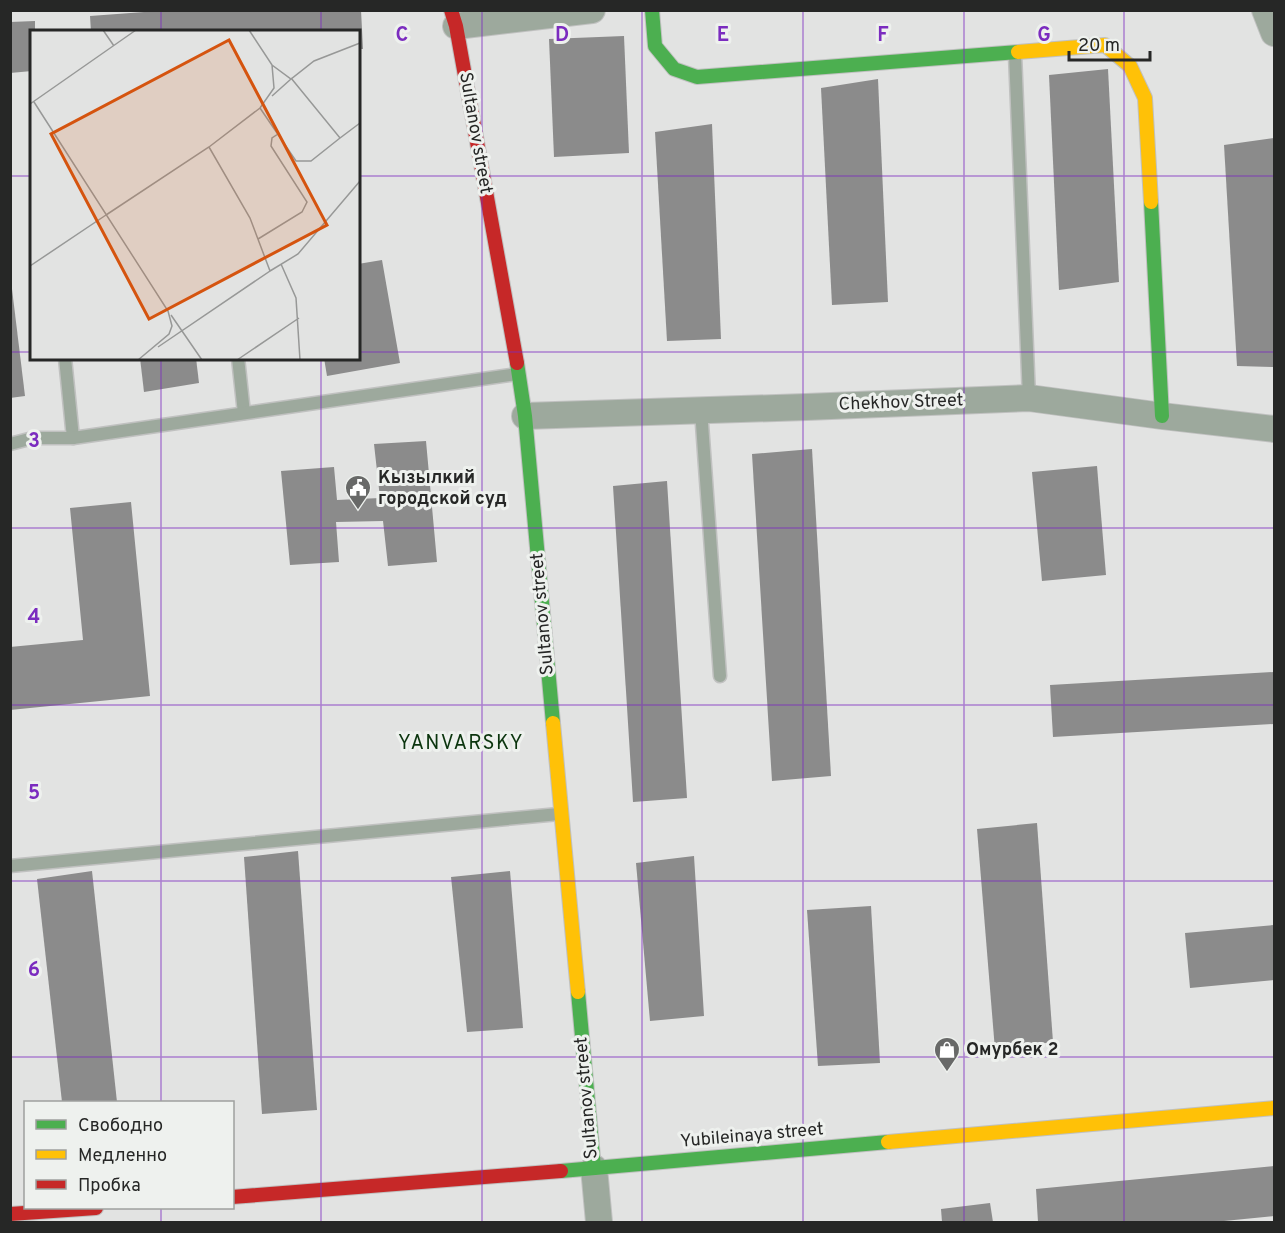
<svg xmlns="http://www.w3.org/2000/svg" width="1285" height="1233" font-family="Overpass,sans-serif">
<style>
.building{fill:#8b8b8b}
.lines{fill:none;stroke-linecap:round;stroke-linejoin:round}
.lane-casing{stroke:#c0c1c0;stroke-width:15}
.street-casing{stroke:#c0c1c0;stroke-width:28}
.fast-casing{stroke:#c0c1c0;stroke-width:16}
.slow-casing{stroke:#c0c1c0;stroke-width:16}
.jam-casing{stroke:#c0c1c0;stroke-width:16}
.lane{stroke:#9da99d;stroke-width:12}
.street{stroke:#9da99d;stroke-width:26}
.fast{stroke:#4caf50;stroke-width:14}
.slow{stroke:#ffc107;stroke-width:14}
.jam{stroke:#c62828;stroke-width:14}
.grid{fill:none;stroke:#7b2cbf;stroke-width:1.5;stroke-opacity:0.55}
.labels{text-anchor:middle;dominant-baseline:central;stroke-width:6;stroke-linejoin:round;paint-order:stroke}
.street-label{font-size:18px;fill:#262726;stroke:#eef1ee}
.poi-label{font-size:18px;font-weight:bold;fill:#262726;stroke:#eef1ee;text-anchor:start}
.neighbourhood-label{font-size:20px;letter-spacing:1.5px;fill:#0b350e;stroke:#eef1ee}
.inset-road{fill:none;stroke:#979897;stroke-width:1.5}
.view{fill:#d5540f;fill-opacity:0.15;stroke:#d5540f;stroke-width:3}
.inset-edge{fill:none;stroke:#262726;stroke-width:3}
.grid-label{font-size:20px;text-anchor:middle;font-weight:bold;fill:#7b2cbf;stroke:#eef1ee;stroke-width:6;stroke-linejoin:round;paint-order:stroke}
</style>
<rect width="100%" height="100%" fill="#e2e3e2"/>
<g class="building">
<polygon points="171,10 361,10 363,49 358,49 358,32 91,32 90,16"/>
<polygon points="35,21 35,32 32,32 32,71 10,73 10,22"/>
<polygon points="624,36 629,153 554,157 549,39"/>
<polygon points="1108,69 1119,282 1059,290 1049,75"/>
<polygon points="878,79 888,302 832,305 821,88"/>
<polygon points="712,124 721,339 667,341 655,132"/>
<polygon points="1274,138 1274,367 1237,366 1224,145"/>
<polygon points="382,260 400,363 327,376 324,358 358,358 358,264"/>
<polygon points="10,289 12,289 25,396 10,398"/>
<polygon points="140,358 196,358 199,383 144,392"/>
<polygon points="426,441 437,562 388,566 383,521 336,522 339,562 290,565 281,471 334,467 337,500 380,498 374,444"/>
<polygon points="812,449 831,776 772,781 752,454"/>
<polygon points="1097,466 1106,575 1042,581 1032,472"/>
<polygon points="667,481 687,798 633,802 613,486"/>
<polygon points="131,502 150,696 10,710 10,647 83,640 70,508"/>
<polygon points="1274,672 1274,724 1053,737 1050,685"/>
<polygon points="1037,823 1053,1042 995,1050 977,829"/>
<polygon points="298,851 317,1110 262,1114 244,857"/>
<polygon points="694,856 704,1016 650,1021 636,863"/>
<polygon points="92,871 117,1102 62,1102 37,879"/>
<polygon points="510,871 523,1028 467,1032 451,877"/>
<polygon points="871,906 880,1063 818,1066 807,910"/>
<polygon points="1274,925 1274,980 1190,988 1185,933"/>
<polygon points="1274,1166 1274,1216 1214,1222 1038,1222 1036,1189"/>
<polygon points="990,1203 993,1222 942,1222 941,1209"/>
</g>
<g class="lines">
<defs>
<g id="lane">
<polyline points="1015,54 1029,398"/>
<polyline points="65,358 73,438"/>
<polyline points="238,358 244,413"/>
<polyline points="701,410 720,676"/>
<polyline points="10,444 33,438 73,438 517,374"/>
<polyline points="10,866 559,814"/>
</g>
<g id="street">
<polyline points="1265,10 1274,33"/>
<polyline points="456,26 592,10"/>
<polyline points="525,416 806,407 1029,398 1162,416 1274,429"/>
<polyline points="594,1168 599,1222"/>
</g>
<g id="fast">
<polyline points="652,10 655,46 674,69 697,77 1018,52"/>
<polyline points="1151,202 1162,416"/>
<polyline points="517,363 525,416 553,723"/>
<polyline points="578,992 594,1168"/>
<polyline points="561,1171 888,1142"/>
</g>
<g id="slow">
<polyline points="1018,52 1105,45 1130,66 1145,98 1151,202"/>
<polyline points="553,723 578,992"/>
<polyline points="888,1142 1274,1108"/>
</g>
<g id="jam">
<polyline points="451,10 456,26 517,363"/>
<polyline points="232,1197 561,1171"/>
<polyline points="10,1214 96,1208"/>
</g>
</defs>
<use href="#lane" class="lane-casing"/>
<use href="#street" class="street-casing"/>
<use href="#fast" class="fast-casing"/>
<use href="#slow" class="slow-casing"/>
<use href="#jam" class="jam-casing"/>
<use href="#lane" class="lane"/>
<use href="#street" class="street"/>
<use href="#fast" class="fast"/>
<use href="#slow" class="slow"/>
<use href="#jam" class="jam"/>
</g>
<path class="grid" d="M161,10V32M321,10V32M482,10V1222M642,10V1222M803,10V1222M964,10V1222M1124,10V1222M10,176H32M358,176H1274M10,352H32M358,352H1274M161,358V1102M321,358V1222M10,528H1274M10,705H1274M10,881H1274M10,1057H1274M161,1208V1222"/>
<defs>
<symbol id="civic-pin" viewBox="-11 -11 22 30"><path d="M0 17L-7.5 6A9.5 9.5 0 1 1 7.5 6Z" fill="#686968" stroke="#eef1ee"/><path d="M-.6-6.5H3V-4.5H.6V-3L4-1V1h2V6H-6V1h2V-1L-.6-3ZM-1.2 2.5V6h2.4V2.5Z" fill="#fff"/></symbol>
<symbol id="shop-pin" viewBox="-11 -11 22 30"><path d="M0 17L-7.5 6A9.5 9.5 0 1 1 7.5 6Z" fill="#686968" stroke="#eef1ee"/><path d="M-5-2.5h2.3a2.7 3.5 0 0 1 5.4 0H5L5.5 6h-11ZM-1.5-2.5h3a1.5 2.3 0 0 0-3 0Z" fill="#fff"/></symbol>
</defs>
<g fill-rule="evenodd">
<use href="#civic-pin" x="343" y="473" width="30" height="40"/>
<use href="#shop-pin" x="932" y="1035" width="30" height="40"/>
</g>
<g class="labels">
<g class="street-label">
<text transform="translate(475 133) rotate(80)">Sultanov street</text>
<text transform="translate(901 403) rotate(-2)">Chekhov Street</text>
<text transform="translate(543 614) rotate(-95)">Sultanov street</text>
<text transform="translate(587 1098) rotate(-95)">Sultanov street</text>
<text transform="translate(752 1136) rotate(-5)">Yubileinaya street</text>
</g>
<g class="poi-label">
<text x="378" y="478">Кызылкий<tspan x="378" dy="21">городской суд</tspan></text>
<text x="966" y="1050">Омурбек 2</text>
</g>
<g class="neighbourhood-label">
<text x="461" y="744">YANVARSKY</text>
</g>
</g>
<g transform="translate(30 30)">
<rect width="330" height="330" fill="#e2e3e2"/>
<path class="inset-road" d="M73,0L84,16M219,0L242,35L261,49L284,31L330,13M261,48L310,108L330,93M242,66L261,49M4,72L138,281L142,296L139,304L108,330M0,74L106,0M230,78L266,131H281L310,108M76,185L179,117L230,78L244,58L242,35M228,209L272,182L277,172L241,116L242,108L248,104M251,234L266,268L270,330M0,236L76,185M240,241L268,224L330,151M330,256V276M141,285L172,330M128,317L240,241L220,188L179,117M207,330L269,288"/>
<path class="view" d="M199,10L297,195L119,289L21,104Z"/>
<rect width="330" height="330" class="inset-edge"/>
</g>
<g class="grid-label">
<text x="402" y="41">C</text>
<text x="562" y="41">D</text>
<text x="723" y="41">E</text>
<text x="883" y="41">F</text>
<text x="1044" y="41">G</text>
<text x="34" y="447">3</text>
<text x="34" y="623">4</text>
<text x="34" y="799">5</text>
<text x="34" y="976">6</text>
</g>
<rect width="1285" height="1233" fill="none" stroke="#262726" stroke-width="24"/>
<rect x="24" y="1101" width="210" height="108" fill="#eef1ee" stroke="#9ea09e" stroke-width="1.5"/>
<rect x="36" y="1120" width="30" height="9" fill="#4caf50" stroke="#9ea09e" stroke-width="1.5"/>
<text x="78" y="1131" font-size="18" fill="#262726">Свободно</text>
<rect x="36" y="1150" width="30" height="9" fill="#ffc107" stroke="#9ea09e" stroke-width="1.5"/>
<text x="78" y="1161" font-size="18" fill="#262726">Медленно</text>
<rect x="36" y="1180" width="30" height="9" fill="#c62828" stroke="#9ea09e" stroke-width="1.5"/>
<text x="78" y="1191" font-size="18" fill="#262726">Пробка</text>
<path d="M1069 51v9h81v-9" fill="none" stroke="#262726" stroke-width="3"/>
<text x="1078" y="51" font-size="18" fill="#262726" stroke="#eef1ee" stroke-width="4.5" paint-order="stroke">20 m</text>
</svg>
